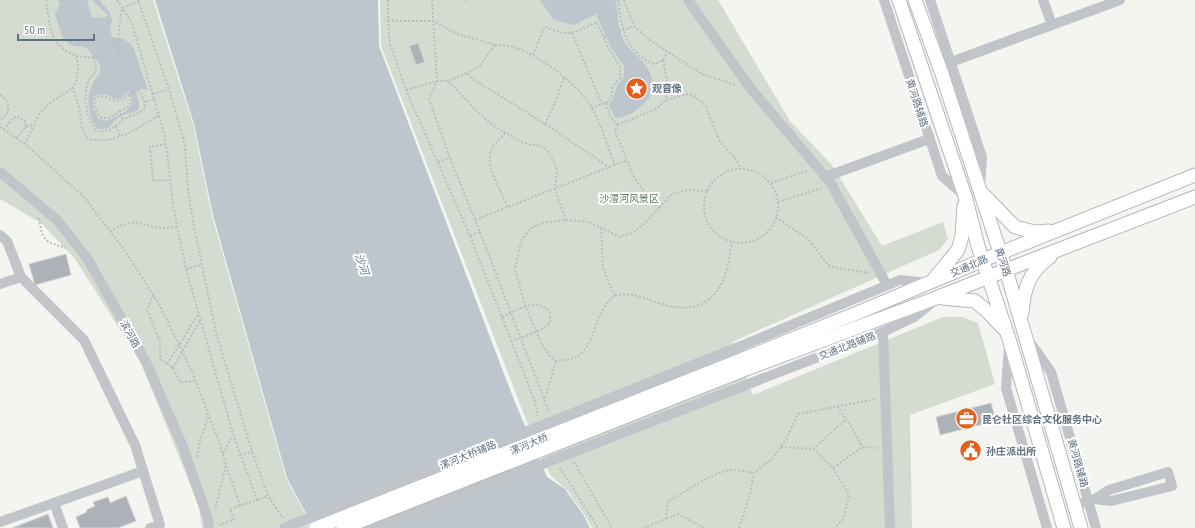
<svg xmlns="http://www.w3.org/2000/svg" width="1195" height="528" font-family="'PT Sans Narrow','Noto Sans SC',sans-serif">
<style>
.green{fill:#d4dbd1}
.water{fill:#bcc6cc;fill-rule:evenodd}
.building{fill:#acb2b8;stroke:#d5d5d3}
.lines{fill:none;stroke-linecap:round;stroke-linejoin:round}
.major-casing{stroke:#b4b8bc;stroke-width:15}
.path{stroke:#bbbdbf;stroke-width:2;stroke-dasharray:2 2;stroke-linecap:butt}
.minor{stroke:#c1c4c8;stroke-width:10}
.major{stroke:#fff;stroke-width:13}
.major-bridge-casing{stroke:#b4b8bc;stroke-width:15;stroke-linecap:butt}
.minor-bridge{stroke:#c1c4c8;stroke-width:10}
.major-bridge{stroke:#fff;stroke-width:13}
.labels{text-anchor:middle;dominant-baseline:central;stroke-width:4;stroke-linejoin:round;paint-order:stroke}
.poi-label{font-size:10px;font-weight:bold;fill:#627182;stroke:#fff;text-anchor:start}
.street-label{font-size:10px;fill:#627182;stroke:#fff}
.park-label{font-size:10px;fill:#647961;stroke:#fff}
.water-label{font-size:11px;font-style:italic;fill:#637a86;stroke:#fff}
</style>
<rect width="100%" height="100%" fill="#f4f4f0"/>
<g class="green">
<polygon points="0,0 153,0 193,124 212,216 286,478 313,528 202,528 199,506 140,361 75,259 41,223 0,199"/>
<polygon points="380,0 718,0 790,121 832,165 882,246 943,222 948,239 939,250 732,342 753,395 943,317 962,317 978,323 995,384 910,415 912,528 592,528 586,517 568,491 551,476 537,448 381,46"/>
</g>
<g class="water">
<path d="M58,0H87L92,18L106,17L108,15L92,0H99L109,11L112,20L110,29L112,37L123,39L130,43L134,49L140,68L148,90L140,89L136,91L139,103V109C133,114 124,113 118,118C114,120 112,125 109,127C104,130 101,129 96,128C88,112 85,97 94,81C99,72 100,77 100,64L87,48L70,45L63,38L55,15L60,3ZM129,91C140,108 120,114 107,121L99,119L93,108V98C102,92 106,94 115,99L121,98Z"/>
<polygon points="155,0 378,0 379,46 514,400 547,477 565,489 584,516 590,528 314,528 287,478 213,215 194,124"/>
<path d="M540,0H615C619,13 617,27 623,39C627,48 635,53 641,60C654,74 659,92 642,105C634,112 626,118 615,118L609,105L613,99L617,86L624,77V66L611,47L596,14L574,25L554,20Z"/>
</g>
<g class="building">
<polygon points="418,43 425,62 416,65 409,46"/>
<polygon points="66,254 71,275 35,285 29,264"/>
<polygon points="991,403 996,421 940,435 936,417"/>
<polygon points="126,496 136,521 118,528 80,528 76,517 87,512 86,510 95,506 93,502 108,497 110,503"/>
<polygon points="48,514 53,528 12,528"/>
</g>
<g class="lines">
<defs>
<g id="major">
<polyline points="899,0 965,196 978,246 1010,342 1064,528"/>
<polyline points="915,0 941,71 1009,280 1081,528"/>
<polyline points="983,194 1015,227 1035,232 1049,231"/>
<polyline points="934,279 958,250 962,236 964,206"/>
<polyline points="942,298 975,301 988,312 1003,328"/>
<path d="M1022,313C1024,288 1029,272 1050,257"/>
<polyline points="743,359 862,311 983,260 1195,175"/>
<polyline points="746,369 936,298 1006,270 1195,197"/>
</g>
</defs>
<use href="#major" class="major-casing"/>
<g class="path">
<path d="M46,0C48,13 49,28 55,40C62,52 80,59 93,57C103,56 112,46 118,39L122,8L139,1"/>
<polyline points="117,0 132,23 165,137 174,211 186,269 234,437 257,500 230,509 234,520 219,525"/>
<polyline points="138,0 169,89 185,145 188,191 194,226 216,333 252,451 268,496 283,518"/>
<polyline points="388,0 388,20 390,44 406,90 470,236 534,399 538,416"/>
<polyline points="432,0 437,81 429,99 450,158 475,220"/>
<polyline points="465,0 467,0"/>
<path d="M618,0C621,26 626,55 655,64L663,60L667,52"/>
<polyline points="624,0 634,26 651,41 702,74 736,85"/>
<polyline points="388,20 398,21 433,21 455,33 495,45 480,66 467,73"/>
<polyline points="572,33 602,104"/>
<polyline points="604,37 634,26"/>
<path d="M495,45C501,45 508,46 513,47C538,54 571,80 587,100C599,116 607,146 615,165"/>
<path d="M533,55L545,26C569,38 573,33 597,22L607,45L620,67V78L613,86L611,98L606,103L591,108"/>
<path d="M77,56L78,68L76,81L73,88L79,108L82,129L87,138C112,147 138,128 159,115"/>
<path d="M93,57C101,76 90,72 87,86C83,102 87,115 95,130C109,134 112,128 123,120C130,115 138,115 145,108C145,93 131,85 125,73C119,64 119,50 118,39"/>
<polyline points="663,60 667,82 666,100"/>
<polyline points="406,90 437,81 448,81"/>
<polyline points="130,94 136,88"/>
<polyline points="153,94 169,89"/>
<path d="M0,95C11,101 11,114 0,120"/>
<polyline points="145,102 154,99"/>
<path d="M606,103C608,111 610,119 617,124L615,131L633,175L649,200L659,208"/>
<path d="M120,111L109,118H102C96,112 94,107 95,99C104,93 106,99 114,100C120,102 125,97 130,94L131,102L128,107L120,111L123,120"/>
<polyline points="545,124 556,101 564,77"/>
<polyline points="617,124 630,120 656,109 666,100 689,94 695,97 705,105 720,142 736,159 741,169"/>
<polyline points="116,126 120,137"/>
<polyline points="0,127 25,144 84,197 125,251 159,304 191,369 219,442 226,465 215,510"/>
<polyline points="26,127 33,125"/>
<polyline points="4,130 11,120 17,116 25,121 26,127 16,138"/>
<path d="M505,133C500,139 492,145 490,154C487,168 502,194 508,207"/>
<polyline points="25,144 39,114 50,103 73,88"/>
<polyline points="166,144 150,147 153,181 171,180"/>
<polyline points="438,162 450,158"/>
<circle cx="741" cy="206" r="37"/>
<polyline points="771,183 809,170"/>
<path d="M707,191L687,190L672,194L646,222L634,232L620,237L589,222L566,220L543,223L531,228L521,241L515,269L525,305L541,343L549,355L556,361C562,360 569,360 574,358C595,351 595,307 615,296C624,291 641,297 650,300C686,314 715,311 727,269C729,261 730,251 732,242"/>
<polyline points="778,202 822,188"/>
<polyline points="776,217 809,240 828,265 837,268 869,273"/>
<path d="M39,218C42,241 45,242 66,248"/>
<polyline points="566,220 555,189 557,171 553,159 546,149 536,145 530,145 522,142 491,124 476,110 448,81 467,73 473,79 545,124 609,167"/>
<polyline points="601,228 603,268 609,283 615,296"/>
<polyline points="110,232 122,225 134,222 159,228 178,227"/>
<polyline points="480,232 549,412"/>
<polyline points="470,236 480,232 475,220 627,160"/>
<polyline points="186,269 202,265"/>
<polyline points="153,295 147,310 160,341 160,359 173,368 180,382 195,381"/>
<path d="M502,317C517,310 538,296 550,313C550,316 551,320 549,323C546,330 520,338 511,341"/>
<polyline points="167,364 199,313"/>
<polyline points="173,368 201,319"/>
<polyline points="545,398 556,361"/>
<path d="M837,406C846,420 855,431 862,447"/>
<polyline points="781,447 813,449 833,468 862,447 878,448"/>
<polyline points="813,449 845,420"/>
<polyline points="223,454 229,442 234,437"/>
<polyline points="240,455 252,451"/>
<polyline points="197,457 200,441 208,417"/>
<polyline points="574,462 612,528"/>
<polyline points="226,466 240,505"/>
<polyline points="560,468 598,528"/>
<polyline points="833,468 849,495 844,518 835,528"/>
<polyline points="257,500 268,496"/>
<path d="M666,519L668,501C687,492 715,469 735,470C741,470 748,472 754,473"/>
<polyline points="644,528 678,514 704,528"/>
<polyline points="739,528 749,498 754,473 772,459 786,439 798,414 876,399"/>
</g>
<g class="minor">
<polyline points="688,0 751,89 830,182 887,285"/>
<polyline points="884,0 942,176 965,196"/>
<polyline points="930,0 982,157 980,187"/>
<polyline points="1043,0 1052,25"/>
<polyline points="951,62 1120,0"/>
<polyline points="0,172 57,220 87,258 146,362 183,447 208,519 209,528"/>
<polyline points="825,177 929,139"/>
<polyline points="0,235 7,241 21,277 84,340 135,445 160,525 150,528"/>
<polyline points="0,284 21,277"/>
<polyline points="883,332 890,528"/>
<polyline points="1029,341 1051,372 1096,528"/>
<polyline points="741,346 900,280 928,283"/>
<polyline points="1009,346 1006,388 1047,528"/>
<polyline points="751,383 883,332 914,317 934,301"/>
<polyline points="54,503 143,471"/>
<polyline points="1082,503 1095,499 1109,490 1168,472 1172,486 1111,501 1095,499"/>
<polyline points="0,522 54,503 63,528"/>
</g>
<use href="#major" class="major"/>
<defs>
<g id="major-bridge">
<polyline points="316,528 743,359"/>
<polyline points="343,528 746,369"/>
</g>
</defs>
<use href="#major-bridge" class="major-bridge-casing"/>
<g class="minor-bridge">
<polyline points="284,528 741,346"/>
<polyline points="378,528 751,383"/>
</g>
<use href="#major-bridge" class="major-bridge"/>
</g>
<defs>
<symbol id="sight-disc" viewBox="-11 -11 22 22"><circle r="9.5" fill="#e75f1d" stroke="#fff"/><path d="M0-6L1.8-2.2L6-1.7L2.9 1.2L3.7 5.4L0 3.3L-3.7 5.4L-2.9 1.2L-6-1.7L-1.8-2.2Z" fill="#fff"/></symbol>
<symbol id="office-disc" viewBox="-11 -11 22 22"><circle r="9.5" fill="#e75f1d" stroke="#fff"/><path d="M-6-3h4V-5.5h4V-3h4V5H-6ZM-1-4.5V-3h2v-1.5ZM-6 0V1H6V0Z" fill="#fff"/></symbol>
<symbol id="civic-disc" viewBox="-11 -11 22 22"><circle r="9.5" fill="#e75f1d" stroke="#fff"/><path d="M-.6-6.5H3V-4.5H.6V-3L4-1V1h2V6H-6V1h2V-1L-.6-3ZM-1.2 2.5V6h2.4V2.5Z" fill="#fff"/></symbol>
</defs>
<g fill-rule="evenodd">
<use href="#sight-disc" x="624" y="76" width="25" height="25"/>
<use href="#office-disc" x="954" y="406" width="25" height="25"/>
<use href="#civic-disc" x="958" y="438" width="25" height="25"/>
</g>
<g class="labels">
<g class="poi-label">
<text x="652" y="88">观音像</text>
<text x="982" y="419">昆仑社区综合文化服务中心</text>
<text x="986" y="451">孙庄派出所</text>
</g>
<g class="street-label">
<text transform="translate(917 103) rotate(72)">黄河路辅路</text>
<text transform="translate(1003 262) rotate(72)">黄河路</text>
<text transform="translate(969 266) rotate(-23)">交通北路</text>
<text transform="translate(130 334) rotate(61)">滨河路</text>
<text transform="translate(847 346) rotate(-21)">交通北路辅路</text>
<text transform="translate(529 444) rotate(-22)">漯河大桥</text>
<text transform="translate(468 455) rotate(-22)">漯河大桥辅路</text>
<text transform="translate(1078 463) rotate(74)">黄河路辅路</text>
</g>
<g class="park-label">
<text x="629" y="198">沙澧河风景区</text>
</g>
<g class="water-label">
<text transform="translate(362 264) rotate(71)">沙河</text>
</g>
</g>
<path d="M18 34v6h76v-6" fill="none" stroke="#627182" stroke-width="2"/>
<text x="24" y="34" font-size="12" fill="#627182" stroke="#ffffff" stroke-width="3" paint-order="stroke">50 m</text>
</svg>
